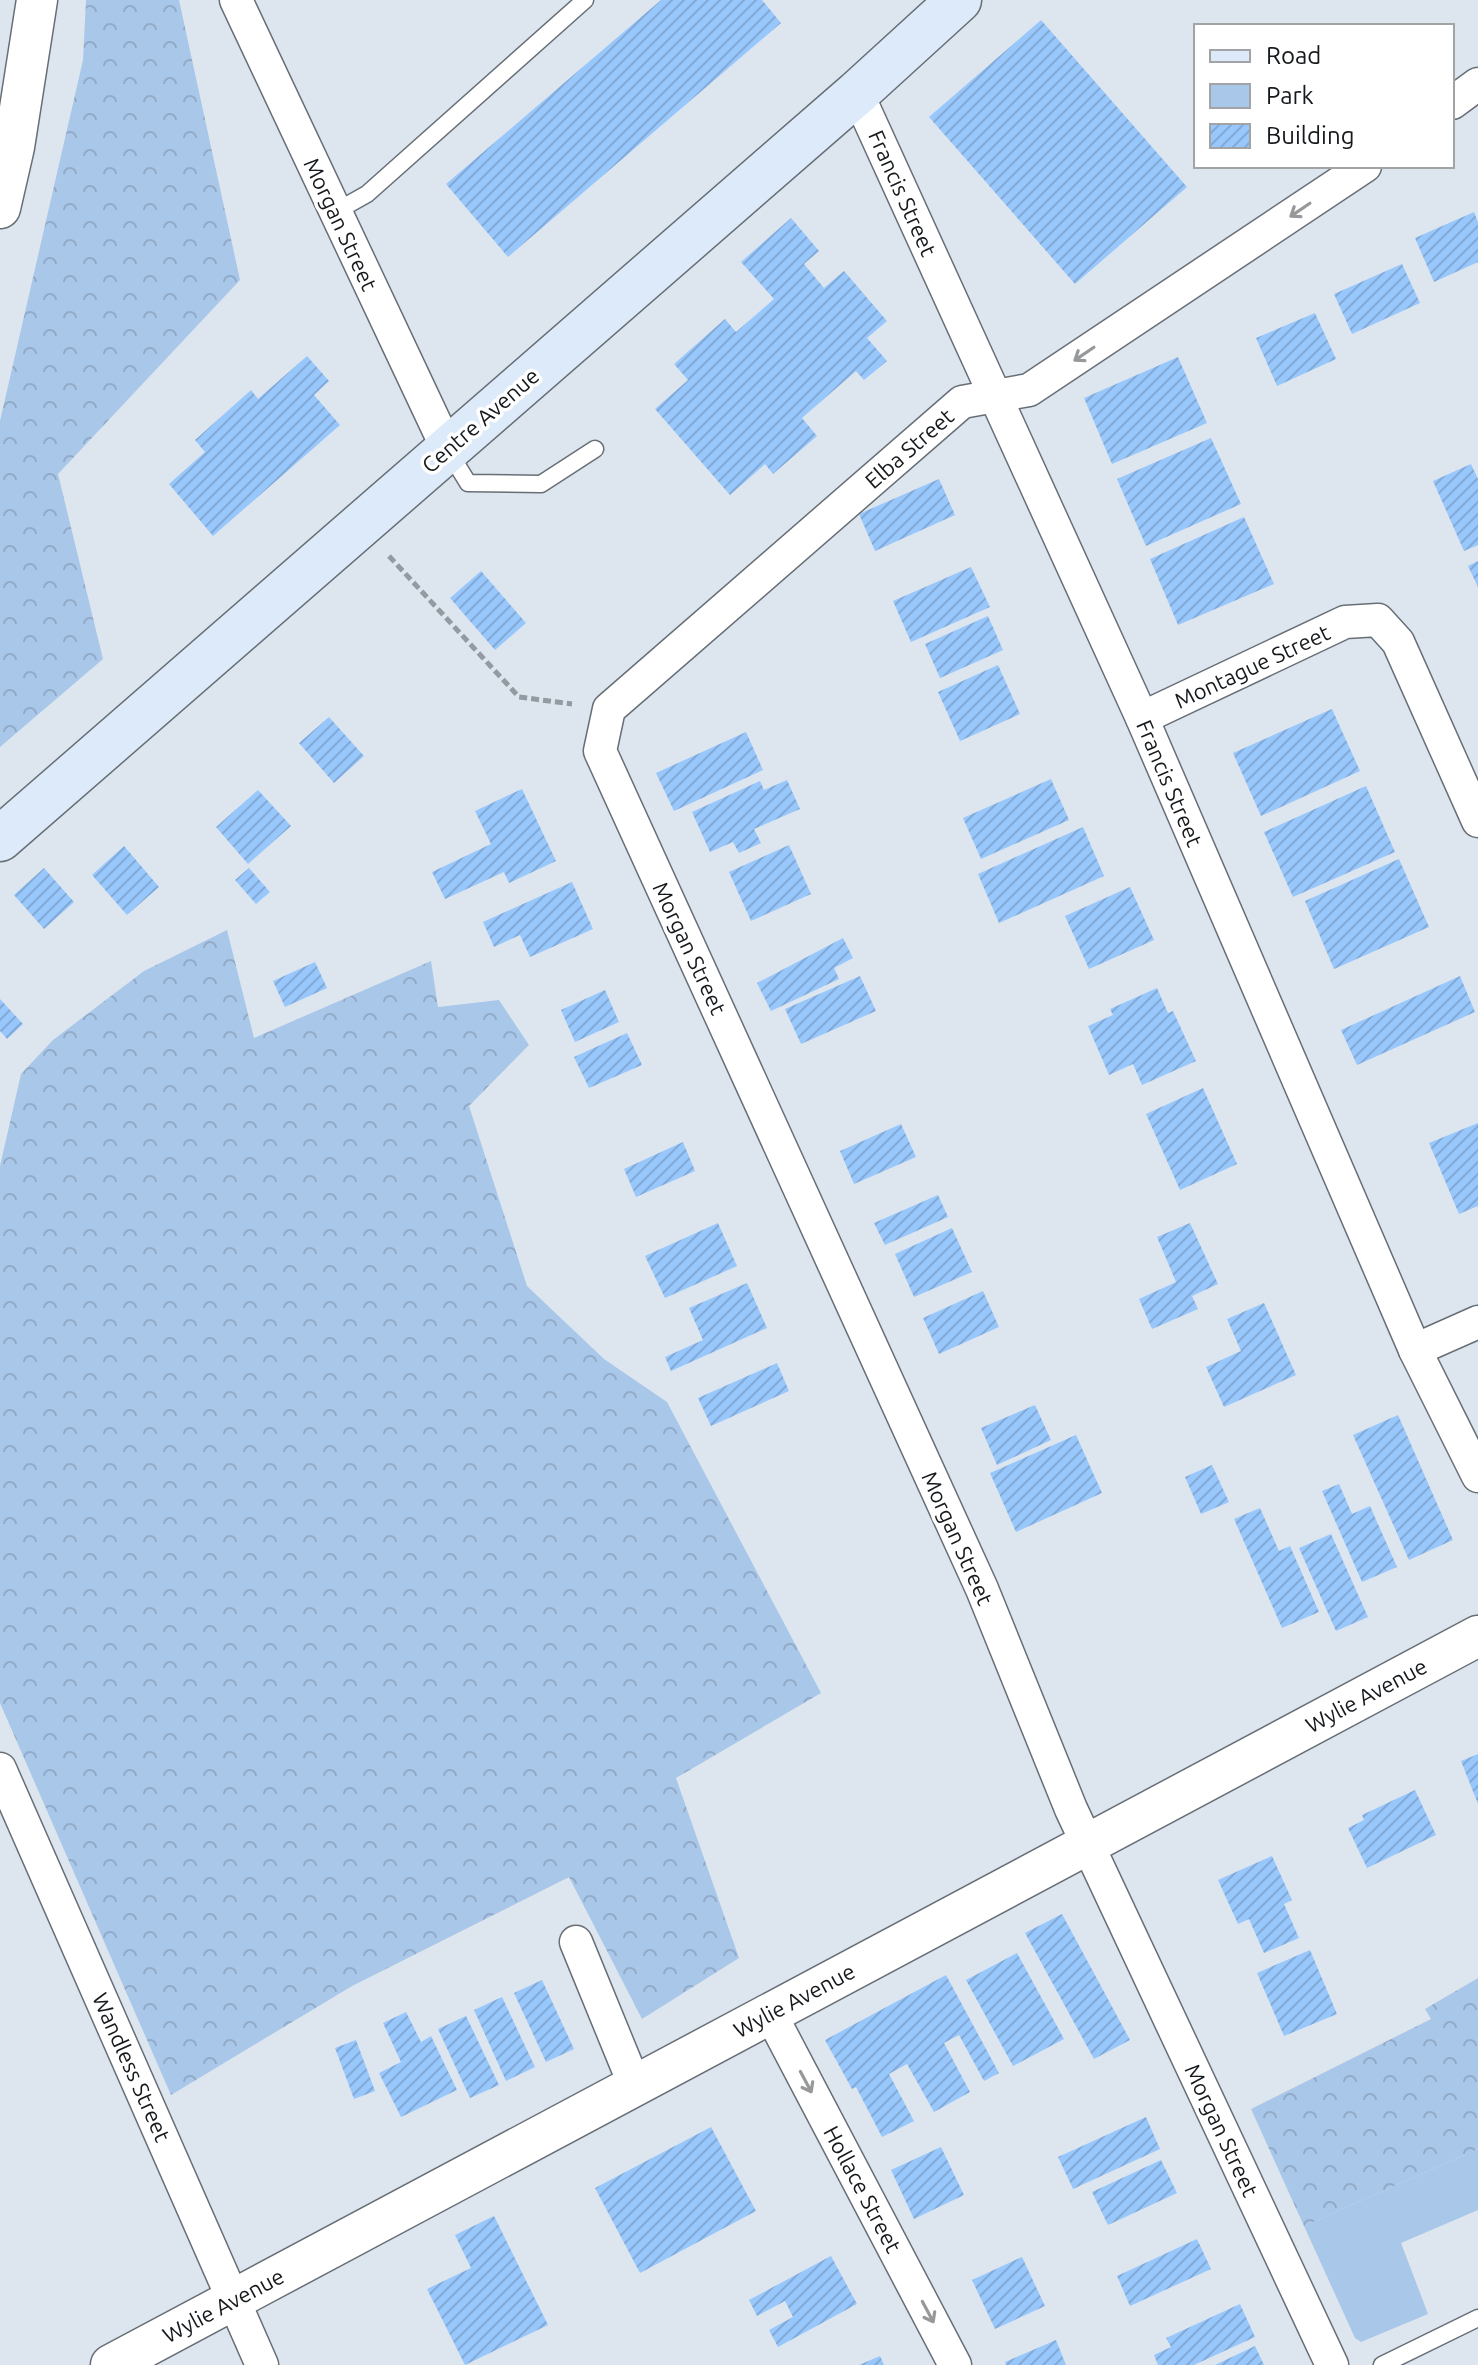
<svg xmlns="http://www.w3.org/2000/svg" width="1478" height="2365" font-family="Ubuntu,sans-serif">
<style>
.green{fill:#a9c7e9}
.forest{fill:url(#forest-crowns)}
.building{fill:url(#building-hatch)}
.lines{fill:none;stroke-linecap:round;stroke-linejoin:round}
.service-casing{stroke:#676e76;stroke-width:19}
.minor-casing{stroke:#676e76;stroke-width:35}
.tertiary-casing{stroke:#676e76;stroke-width:43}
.secondary-casing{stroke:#676e76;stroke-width:47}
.path{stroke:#939aa0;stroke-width:5;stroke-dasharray:8 4;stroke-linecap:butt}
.service{stroke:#fff;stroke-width:16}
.minor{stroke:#fff;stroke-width:32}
.tertiary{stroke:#fff;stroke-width:40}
.secondary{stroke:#dceafa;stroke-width:44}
.oneway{stroke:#969899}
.labels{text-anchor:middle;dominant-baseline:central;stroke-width:7;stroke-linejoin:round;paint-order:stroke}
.street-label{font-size:22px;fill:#16191c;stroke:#fff}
</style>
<defs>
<pattern id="forest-crowns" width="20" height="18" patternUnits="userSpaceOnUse" patternTransform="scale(2)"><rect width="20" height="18" fill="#a9c7e9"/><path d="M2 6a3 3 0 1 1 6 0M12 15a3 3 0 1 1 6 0" fill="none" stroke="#91aac7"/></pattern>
<pattern id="building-hatch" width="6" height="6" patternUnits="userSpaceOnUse" patternTransform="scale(2)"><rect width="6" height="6" fill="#98c7fc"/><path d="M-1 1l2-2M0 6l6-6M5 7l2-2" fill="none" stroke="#82aad7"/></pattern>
</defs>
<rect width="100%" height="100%" fill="#dde6ef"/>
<polygon class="green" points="1478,2149 1478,2210 1401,2243 1428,2314 1361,2342 1355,2338 1304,2226"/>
<g class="forest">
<polygon points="86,0 179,0 240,280 58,474 103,659 0,747 0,421 83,60"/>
<polygon points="227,930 254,1038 431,961 438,1007 499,1000 529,1045 469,1106 527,1286 604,1359 667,1402 821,1693 676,1778 739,1958 642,2019 569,1877 352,1986 171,2095 0,1703 0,1166 21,1074 53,1040 144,971"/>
<polygon points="1478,1978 1478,2149 1304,2226 1251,2109 1431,2019 1425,2009"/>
</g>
<g class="building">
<polygon points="661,0 762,0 781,23 508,257 446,184"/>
<polygon points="1041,20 1187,187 1075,284 929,117"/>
<polygon points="1474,212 1478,222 1478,262 1434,282 1415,238"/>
<polygon points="791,218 819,251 804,264 824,288 844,271 887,321 867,338 887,361 864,380 856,371 802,418 817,436 773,474 765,464 730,495 655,409 688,380 674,364 725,319 736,332 774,299 741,262"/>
<polygon points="1402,264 1420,303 1352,334 1334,294"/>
<polygon points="1315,313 1336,359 1277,386 1256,338"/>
<polygon points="307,356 329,381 314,395 340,425 213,536 169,484 205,452 195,440 251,390 258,399"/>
<polygon points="1178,357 1207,423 1112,464 1084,398"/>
<polygon points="1211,438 1241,504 1146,546 1117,479"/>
<polygon points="1471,464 1478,479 1478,545 1464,551 1433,481"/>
<polygon points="939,479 955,515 875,551 859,514"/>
<polygon points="1244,517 1274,584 1178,625 1150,559"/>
<polygon points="1478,561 1478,587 1468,566"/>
<polygon points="971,567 990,607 911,642 893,601"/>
<polygon points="481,571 526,623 495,650 450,598"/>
<polygon points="988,616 1003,650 940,678 925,644"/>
<polygon points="998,665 1020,714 960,741 938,692"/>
<polygon points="1332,709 1360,771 1261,816 1233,753"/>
<polygon points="329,717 364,756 334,783 299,743"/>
<polygon points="746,732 763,770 674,811 656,773"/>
<polygon points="1051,779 1069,820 981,859 963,818"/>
<polygon points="787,780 800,809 754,829 761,843 739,853 733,842 710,852 692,812 760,781 764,790"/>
<polygon points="1366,786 1395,852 1293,897 1264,832"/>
<polygon points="522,789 556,861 509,883 504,872 445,899 432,872 491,844 475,811"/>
<polygon points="258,790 291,826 248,864 216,827"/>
<polygon points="1083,827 1104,876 999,923 978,874"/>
<polygon points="789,845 811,894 751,921 729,872"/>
<polygon points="124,846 159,887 127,915 92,875"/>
<polygon points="1399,859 1429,927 1334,969 1305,901"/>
<polygon points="44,868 74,902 44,929 14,895"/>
<polygon points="249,868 270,892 256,904 235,880"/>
<polygon points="572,882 593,929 530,957 520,935 494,947 483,922"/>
<polygon points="1130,887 1154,940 1089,969 1065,916"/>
<polygon points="843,938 853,958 834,968 839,979 771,1011 757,983"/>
<polygon points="315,962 327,988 285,1007 273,981"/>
<polygon points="860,976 876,1011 801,1044 785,1009"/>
<polygon points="1460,976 1475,1012 1357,1065 1341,1030"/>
<polygon points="1157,988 1168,1013 1173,1011 1196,1061 1142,1085 1133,1064 1109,1075 1088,1026 1113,1015 1110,1009"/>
<polygon points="605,990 619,1022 575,1042 561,1010"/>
<polygon points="0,999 23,1024 7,1039 0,1031"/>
<polygon points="627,1033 642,1065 589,1088 574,1057"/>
<polygon points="1203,1088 1237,1164 1180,1190 1146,1114"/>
<polygon points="1478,1123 1478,1206 1459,1214 1429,1143"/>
<polygon points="901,1124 916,1157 854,1184 840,1151"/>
<polygon points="683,1142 695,1171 636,1197 624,1169"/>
<polygon points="938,1195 948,1217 885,1245 874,1223"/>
<polygon points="718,1223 737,1266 665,1298 645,1256"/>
<polygon points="1190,1223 1218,1284 1192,1296 1198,1309 1152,1329 1139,1299 1176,1282 1157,1237"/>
<polygon points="952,1228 972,1272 914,1297 895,1254"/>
<polygon points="747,1283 767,1328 671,1371 665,1357 703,1340 689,1308"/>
<polygon points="983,1291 999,1327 939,1354 923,1318"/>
<polygon points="1264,1303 1296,1375 1224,1407 1206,1367 1241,1351 1227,1319"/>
<polygon points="777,1363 789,1391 711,1426 698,1398"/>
<polygon points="1035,1405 1051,1440 997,1465 981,1428"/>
<polygon points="1398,1415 1453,1540 1409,1560 1353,1435"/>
<polygon points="1076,1435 1102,1493 1016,1532 990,1473"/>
<polygon points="1212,1465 1229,1502 1201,1514 1185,1477"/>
<polygon points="1339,1484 1352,1514 1370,1506 1397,1567 1362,1582 1322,1491"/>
<polygon points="1260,1508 1279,1551 1290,1546 1319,1612 1282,1628 1234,1519"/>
<polygon points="1331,1534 1368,1617 1336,1631 1299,1548"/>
<polygon points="1478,1754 1478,1804 1461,1761"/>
<polygon points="1415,1790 1436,1835 1367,1868 1348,1828 1364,1820 1362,1815"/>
<polygon points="1272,1856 1292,1900 1284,1904 1299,1938 1264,1953 1249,1919 1238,1924 1218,1880"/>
<polygon points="1062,1914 1130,2040 1094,2059 1025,1933"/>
<polygon points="1310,1950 1337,2014 1284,2036 1257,1973"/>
<polygon points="1017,1953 1064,2039 1013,2066 966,1980"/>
<polygon points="946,1975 999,2073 984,2081 959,2035 944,2043 970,2092 934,2112 907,2064 889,2074 914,2121 882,2137 856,2087 852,2089 825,2040"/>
<polygon points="542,1980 574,2049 546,2062 514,1993"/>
<polygon points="502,1997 535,2067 506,2081 474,2010"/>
<polygon points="406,2012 421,2042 431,2036 457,2090 401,2117 379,2073 401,2062 383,2023"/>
<polygon points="466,2016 499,2085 470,2098 438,2029"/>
<polygon points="356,2040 375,2091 354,2099 335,2048"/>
<polygon points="1146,2117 1160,2149 1073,2189 1058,2157"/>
<polygon points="711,2127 756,2211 640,2273 595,2188"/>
<polygon points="941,2147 964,2195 914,2219 891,2170"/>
<polygon points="1161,2160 1177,2193 1108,2225 1092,2192"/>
<polygon points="494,2216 548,2325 465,2365 427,2289 471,2268 455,2235"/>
<polygon points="1197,2239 1211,2269 1130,2306 1117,2276"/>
<polygon points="831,2256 857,2304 778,2347 769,2330 793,2317 785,2301 757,2316 749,2300"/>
<polygon points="1022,2257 1045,2306 995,2329 972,2280"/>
<polygon points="1240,2304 1255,2337 1194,2365 1158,2365 1154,2355 1171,2347 1166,2338"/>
<polygon points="1056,2340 1066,2365 1006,2365 1005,2362"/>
<polygon points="1255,2346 1264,2365 1215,2365"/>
<polygon points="880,2356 884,2365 859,2365"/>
</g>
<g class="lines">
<defs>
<g id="service">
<polyline points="335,212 367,194 585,0"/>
<polyline points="449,452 468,483 541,484 595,449"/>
<polyline points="1382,2365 1478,2318"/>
</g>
<g id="minor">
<polyline points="236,0 447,448"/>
<polyline points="857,93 1142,718 1415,1350 1478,1476"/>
<polyline points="1452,103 1478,84"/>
<polyline points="1142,718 1345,622 1378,620 1398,642 1478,821"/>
<polyline points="1415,1350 1478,1322"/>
<polyline points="0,1769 262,2365"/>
<polyline points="576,1942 635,2086"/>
<polyline points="770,2013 955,2365"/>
<polyline points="1332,2365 1071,1809 982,1589 600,751 609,709 962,402 1029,390 1365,166"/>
</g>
<g id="tertiary">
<polyline points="0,208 14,147 37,0"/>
<polyline points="111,2365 1478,1636"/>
</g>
<polyline id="secondary" points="0,839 857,93 959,0"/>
</defs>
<use href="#service" class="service-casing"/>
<use href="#minor" class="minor-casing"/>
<use href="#tertiary" class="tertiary-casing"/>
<use href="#secondary" class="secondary-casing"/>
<polyline class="path" points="389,556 519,697 572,704"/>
<use href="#service" class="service"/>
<use href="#minor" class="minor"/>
<use href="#tertiary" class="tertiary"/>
<use href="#secondary" class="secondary"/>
</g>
<defs><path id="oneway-shaft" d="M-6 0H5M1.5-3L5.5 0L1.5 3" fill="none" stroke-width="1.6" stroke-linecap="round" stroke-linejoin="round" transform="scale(2)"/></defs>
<g class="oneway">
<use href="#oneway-shaft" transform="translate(1300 210) rotate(146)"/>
<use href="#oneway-shaft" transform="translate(1084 354) rotate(146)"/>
<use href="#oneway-shaft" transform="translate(806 2082) rotate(62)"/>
<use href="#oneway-shaft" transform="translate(928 2312) rotate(62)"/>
</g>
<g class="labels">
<g class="street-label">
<text transform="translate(903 193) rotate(66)">Francis Street</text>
<text transform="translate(341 224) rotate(65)">Morgan Street</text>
<text transform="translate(480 420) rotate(-41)">Centre Avenue</text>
<text transform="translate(909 448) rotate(-41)">Elba Street</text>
<text transform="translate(1252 666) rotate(-25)">Montague Street</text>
<text transform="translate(1170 783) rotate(67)">Francis Street</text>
<text transform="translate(690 948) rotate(65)">Morgan Street</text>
<text transform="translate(958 1538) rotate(66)">Morgan Street</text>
<text transform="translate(1366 1695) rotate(-28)">Wylie Avenue</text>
<text transform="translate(794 2000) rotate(-28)">Wylie Avenue</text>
<text transform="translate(132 2067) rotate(66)">Wandless Street</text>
<text transform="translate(1222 2130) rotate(65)">Morgan Street</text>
<text transform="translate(863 2189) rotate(62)">Hollace Street</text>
<text transform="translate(223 2305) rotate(-28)">Wylie Avenue</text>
</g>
</g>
<rect x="1194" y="24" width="260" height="144" fill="#ffffff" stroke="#a2a3a4" stroke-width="2"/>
<rect x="1210" y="50" width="40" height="12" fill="#dceafa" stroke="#a2a3a4" stroke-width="2"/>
<text x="1266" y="64" font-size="24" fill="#16191c">Road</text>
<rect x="1210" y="84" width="40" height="24" fill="#a9c7e9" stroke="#a2a3a4" stroke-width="2"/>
<text x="1266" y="104" font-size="24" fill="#16191c">Park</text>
<rect x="1210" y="124" width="40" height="24" fill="url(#building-hatch)" stroke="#a2a3a4" stroke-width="2"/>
<text x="1266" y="144" font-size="24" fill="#16191c">Building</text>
</svg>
